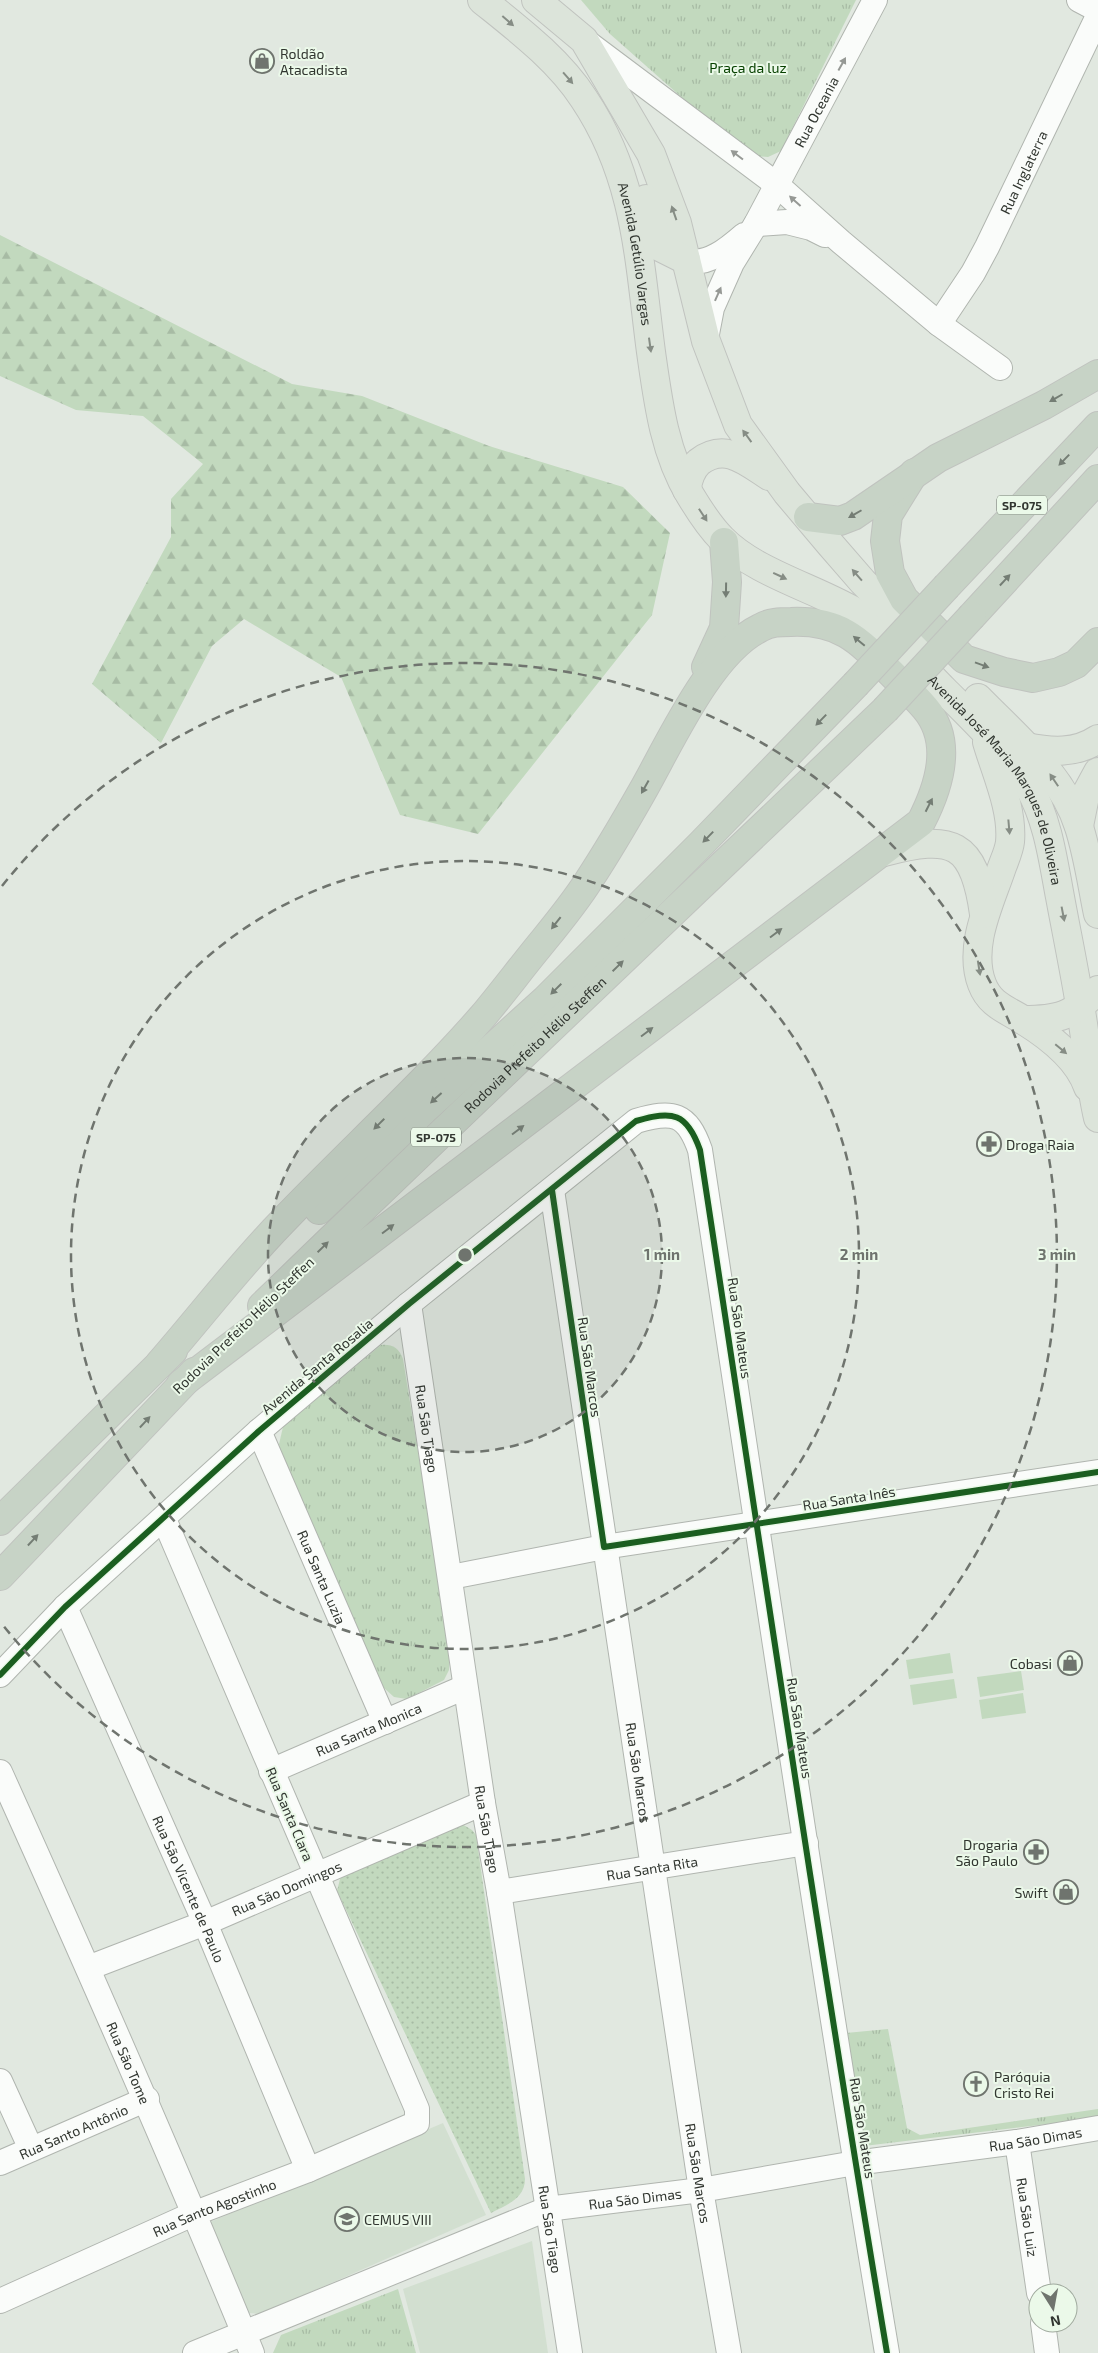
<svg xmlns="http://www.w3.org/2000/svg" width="1098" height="2353" font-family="'Exo 2',sans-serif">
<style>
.built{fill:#d2dfd0}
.grass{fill:url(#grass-dots)}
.forest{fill:url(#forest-firs)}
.park{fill:url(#park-tufts)}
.pitch{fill:#c2d9be}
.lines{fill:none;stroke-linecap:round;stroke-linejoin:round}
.minor-casing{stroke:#b0b5af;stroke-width:26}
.major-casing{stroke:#c0c3bf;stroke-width:30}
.highway-casing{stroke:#c0c3bf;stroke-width:30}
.minor{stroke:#fafcfa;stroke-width:24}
.major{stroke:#dce4da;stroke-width:28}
.highway{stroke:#c7d3c6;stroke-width:28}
.highway-bridge-casing{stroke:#c0c3bf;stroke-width:30;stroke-linecap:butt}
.highway-bridge{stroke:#c7d3c6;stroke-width:28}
.cycleway-casing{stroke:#ebf9e9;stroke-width:9}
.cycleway{stroke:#1b5e20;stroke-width:6}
.oneway{fill:#868d85}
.oneway2{fill:#969995}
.oneway3{fill:#747d74}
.ring{fill:none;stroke:#6f746e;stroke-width:2.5;stroke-dasharray:9 6}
.labels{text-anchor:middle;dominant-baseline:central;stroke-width:4;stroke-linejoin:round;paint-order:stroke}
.shield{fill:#ebf9e9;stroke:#697068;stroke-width:1}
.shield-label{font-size:12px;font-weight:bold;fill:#313630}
.poi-label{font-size:14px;fill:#313630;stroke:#ebf9e9;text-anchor:start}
.park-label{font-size:14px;fill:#074100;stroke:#ebf9e9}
.street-label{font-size:14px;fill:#313630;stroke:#ebf9e9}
.centre{fill:#6f746e;stroke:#ebf9e9;stroke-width:2.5}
.ring-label{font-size:15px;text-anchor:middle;font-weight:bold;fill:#6f746e;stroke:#ebf9e9;stroke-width:4;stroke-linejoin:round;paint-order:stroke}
</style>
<defs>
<pattern id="grass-dots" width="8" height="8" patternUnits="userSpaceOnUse" patternTransform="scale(1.25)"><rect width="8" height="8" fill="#c2d9be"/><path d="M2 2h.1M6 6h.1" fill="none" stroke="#a7bba4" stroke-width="1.8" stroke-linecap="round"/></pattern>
<pattern id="forest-firs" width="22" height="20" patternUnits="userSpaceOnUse" patternTransform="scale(1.25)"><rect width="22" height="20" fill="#c2d9be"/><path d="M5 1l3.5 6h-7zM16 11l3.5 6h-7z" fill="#a7bba4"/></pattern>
<pattern id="park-tufts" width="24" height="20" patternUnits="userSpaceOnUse" patternTransform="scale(1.25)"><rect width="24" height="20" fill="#c2d9be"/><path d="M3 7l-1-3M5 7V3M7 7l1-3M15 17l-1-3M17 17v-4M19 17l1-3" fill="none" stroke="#a7bba4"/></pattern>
</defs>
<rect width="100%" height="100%" fill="#e1e8e0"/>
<g class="built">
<polygon points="443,2123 486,2215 261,2314 249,2313 208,2223"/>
<polygon points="532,2241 548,2353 420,2353 403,2289"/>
</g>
<path class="grass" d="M462,1824L472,1830L476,1835L525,2179C525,2199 506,2205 491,2213L337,1891L340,1879L344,1874Z"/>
<polygon class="forest" points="0,235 292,384 362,396 489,446 623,487 670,533 652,615 478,834 400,815 341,677 244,619 212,646 161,743 92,684 171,537 171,499 203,464 143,416 76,410 0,376"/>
<g class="park">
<polygon points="581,0 856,0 781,151 768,157 755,156 696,110 610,34"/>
<path d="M381,1345C392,1344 399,1348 403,1359L450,1648L449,1670L444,1680L407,1699L394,1697L384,1688L282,1459L279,1444L283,1427Z"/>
<polygon points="888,2029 907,2128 920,2135 1098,2109 1098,2118 864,2146 846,2033"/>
<polygon points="398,2289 416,2353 273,2353 281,2335"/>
</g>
<g class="pitch">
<polygon points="950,1653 953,1673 909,1679 906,1660"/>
<polygon points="1021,1671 1024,1690 980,1697 977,1677"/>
<polygon points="954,1679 957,1698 913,1705 910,1685"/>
<polygon points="1023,1693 1026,1713 982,1719 979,1700"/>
</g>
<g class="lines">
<defs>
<g id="minor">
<polyline points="1079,0 1098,10"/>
<polyline points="588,43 776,184 841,242 939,324 1000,368"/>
<polyline points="756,224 787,222 811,228 825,235"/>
<path d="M686,260C707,267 729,248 744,235"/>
<path id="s1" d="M939,324L973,273L987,247L1098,16"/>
<path id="s2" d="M706,339L712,308L732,263L756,224L875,0"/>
<path id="s3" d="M552,1190L701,2190L729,2353"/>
<path id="s4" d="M409,1304L483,1803L499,1892L570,2353"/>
<path id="s5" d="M259,1431L385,1722"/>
<polyline points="451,1577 604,1547 1098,1472"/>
<path id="s6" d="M65,1607L205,1923L308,2170"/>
<path d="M0,1675L65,1607L259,1431L409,1304L636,1121C673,1110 687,1113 700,1150C761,1551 820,1953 887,2353"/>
<path id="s7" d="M271,1771L465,1687"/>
<path id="s8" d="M0,1772C87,1965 172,2158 252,2353"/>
<path id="s9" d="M499,1892L806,1843"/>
<path id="s10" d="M88,1968L205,1923L483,1803"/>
<polyline points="0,2081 31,2149"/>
<path id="s11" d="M1017,2142L1039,2293"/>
<path id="s12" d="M0,2163L147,2099"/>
<path id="s13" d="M0,2301L193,2214L308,2170L417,2123V2109L164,1519"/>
<polyline points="1043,2323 1047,2353"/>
<path id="s14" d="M195,2353L547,2209L701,2190L855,2163L1017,2142L1098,2128"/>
</g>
<g id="major">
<path id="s15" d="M482,0C518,29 559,60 584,99C637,178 639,261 651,352C658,401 664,452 690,495C699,510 709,526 722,539C756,574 822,590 864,617C895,636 919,665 944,690C971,717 1010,754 1029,787C1048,820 1053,860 1060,897C1067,935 1075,973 1081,1011C1087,1047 1090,1083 1098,1118"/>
<polyline points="536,0 584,40 651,154 677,223 706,341 738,425 787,493 830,544 863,582 923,643"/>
<polyline points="646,199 658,246 686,260"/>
<path d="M687,490C687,481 692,468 699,462C725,442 746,461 769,476"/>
<path d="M978,698C1015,736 1063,775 1079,827C1088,855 1092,885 1098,914"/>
<path d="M987,742C996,773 1013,809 1010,842C1009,851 1004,861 1001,870C989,905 968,947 982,984C990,1005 1006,1009 1023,1020C1049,1036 1078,1058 1088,1087"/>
<path d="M1026,747C1051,752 1076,754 1098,739"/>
<polyline points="1079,826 1085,796 1098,772"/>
<path d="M884,852C952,834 974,841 984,914"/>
<path d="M1023,1020C1060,1020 1071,1016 1098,990"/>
</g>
<g id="highway">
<polyline points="914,473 888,515 885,541 890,573 904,599 964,659 1004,672 1033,678 1059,672 1076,664 1098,642"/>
<polyline points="808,517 840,521 853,516 938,458 1044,405 1098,374"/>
<polyline points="947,586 1098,426"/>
<polyline points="972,616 1098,479"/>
<polyline points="706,667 724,628 727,582 724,542"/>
<polyline points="319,1210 424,1110 546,999 701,844 855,685"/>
<path id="s16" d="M262,1306C468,1106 677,909 885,710"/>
<path d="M160,1363C201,1316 239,1266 282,1222C348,1153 420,1088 483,1016C499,997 515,976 531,956C551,931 572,907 589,880C608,851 625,822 642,792C669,745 710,652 760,628C770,622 780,622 791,622C839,620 858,639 889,671C901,683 914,695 925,708C954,742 939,787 921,822L181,1384"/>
<polyline points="0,1521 173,1351"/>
<polyline points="0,1576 194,1372"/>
</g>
</defs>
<use href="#minor" class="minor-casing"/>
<use href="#major" class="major-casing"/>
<use href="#highway" class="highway-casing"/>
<use href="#minor" class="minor"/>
<use href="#major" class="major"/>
<use href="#highway" class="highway"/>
<defs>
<g id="highway-bridge">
<polyline points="855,685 947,586"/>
<polyline points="885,710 972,616"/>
</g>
</defs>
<use href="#highway-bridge" class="highway-bridge-casing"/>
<use href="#highway-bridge" class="highway-bridge"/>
<defs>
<g id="cycleway">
<polyline points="552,1190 604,1547 1098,1472"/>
<path d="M0,1675L65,1607L259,1431L409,1304L636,1121C673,1110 687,1113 700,1150C761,1551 820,1953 887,2353"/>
</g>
</defs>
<use href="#cycleway" class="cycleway-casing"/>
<use href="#cycleway" class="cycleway"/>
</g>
<defs><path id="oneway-solid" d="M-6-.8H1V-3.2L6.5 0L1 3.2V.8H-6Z" transform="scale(1.25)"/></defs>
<g class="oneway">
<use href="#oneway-solid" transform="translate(508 21) rotate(41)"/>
<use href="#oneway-solid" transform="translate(568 78) rotate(49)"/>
<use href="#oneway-solid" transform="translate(674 213) rotate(-109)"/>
<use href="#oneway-solid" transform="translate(650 345) rotate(82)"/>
<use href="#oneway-solid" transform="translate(747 436) rotate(-126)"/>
<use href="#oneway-solid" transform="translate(703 515) rotate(57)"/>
<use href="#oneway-solid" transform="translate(857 575) rotate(-131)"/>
<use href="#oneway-solid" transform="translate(780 576) rotate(25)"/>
<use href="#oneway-solid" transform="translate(1054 780) rotate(-124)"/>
<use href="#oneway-solid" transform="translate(1009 827) rotate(85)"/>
<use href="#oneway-solid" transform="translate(1063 914) rotate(79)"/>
<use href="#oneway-solid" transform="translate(979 968) rotate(81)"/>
<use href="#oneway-solid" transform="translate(1061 1049) rotate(40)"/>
</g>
<g class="oneway2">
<use href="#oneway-solid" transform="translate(842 64) rotate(-61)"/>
<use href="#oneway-solid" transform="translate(737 155) rotate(-143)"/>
<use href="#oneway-solid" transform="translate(795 201) rotate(-138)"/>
<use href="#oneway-solid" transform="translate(718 294) rotate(-66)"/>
</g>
<g class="oneway3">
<use href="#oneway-solid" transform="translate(1056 398) rotate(150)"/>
<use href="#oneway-solid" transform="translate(1064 460) rotate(134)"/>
<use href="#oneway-solid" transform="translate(855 514) rotate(150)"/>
<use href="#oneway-solid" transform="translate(1005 580) rotate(-47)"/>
<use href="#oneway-solid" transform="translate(726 590) rotate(91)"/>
<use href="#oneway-solid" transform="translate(859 641) rotate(-140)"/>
<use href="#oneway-solid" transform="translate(982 665) rotate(20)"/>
<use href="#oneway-solid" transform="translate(821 720) rotate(134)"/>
<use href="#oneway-solid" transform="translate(645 787) rotate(119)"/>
<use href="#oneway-solid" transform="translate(929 805) rotate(-63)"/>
<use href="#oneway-solid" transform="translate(708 837) rotate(134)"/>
<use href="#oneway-solid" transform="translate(556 923) rotate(128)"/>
<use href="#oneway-solid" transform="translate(776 933) rotate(-37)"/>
<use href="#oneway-solid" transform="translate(618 966) rotate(-44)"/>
<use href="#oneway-solid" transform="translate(556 989) rotate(135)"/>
<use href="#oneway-solid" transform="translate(647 1032) rotate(-37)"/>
<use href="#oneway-solid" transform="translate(436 1098) rotate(138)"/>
<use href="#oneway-solid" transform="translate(379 1124) rotate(135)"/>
<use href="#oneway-solid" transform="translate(518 1130) rotate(-37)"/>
<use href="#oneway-solid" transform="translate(388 1229) rotate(-37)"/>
<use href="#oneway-solid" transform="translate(323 1247) rotate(-44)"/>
<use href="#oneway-solid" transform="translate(145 1422) rotate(-47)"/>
<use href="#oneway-solid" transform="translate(33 1540) rotate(-47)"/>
</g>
<circle cx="465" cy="1255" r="197" fill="#6f746e" fill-opacity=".12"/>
<g class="ring">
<circle cx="465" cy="1255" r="197"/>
<circle cx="465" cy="1255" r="394"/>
<path d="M2 886A592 592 0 1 1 2 1624"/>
</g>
<defs>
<symbol id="shop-ring" viewBox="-11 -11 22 22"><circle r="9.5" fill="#ebf9e9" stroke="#6f746e" stroke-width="1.5"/><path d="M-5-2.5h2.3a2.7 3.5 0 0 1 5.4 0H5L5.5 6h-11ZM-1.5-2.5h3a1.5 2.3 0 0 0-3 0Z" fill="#6f746e"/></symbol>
<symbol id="pharmacy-ring" viewBox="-11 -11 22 22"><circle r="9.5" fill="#ebf9e9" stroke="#6f746e" stroke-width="1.5"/><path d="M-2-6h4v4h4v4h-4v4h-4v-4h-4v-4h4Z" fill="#6f746e"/></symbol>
<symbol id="church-ring" viewBox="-11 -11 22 22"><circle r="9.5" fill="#ebf9e9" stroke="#6f746e" stroke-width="1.5"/><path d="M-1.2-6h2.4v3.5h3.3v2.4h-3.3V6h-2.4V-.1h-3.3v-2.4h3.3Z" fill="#6f746e"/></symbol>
<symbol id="school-ring" viewBox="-11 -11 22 22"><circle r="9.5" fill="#ebf9e9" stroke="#6f746e" stroke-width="1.5"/><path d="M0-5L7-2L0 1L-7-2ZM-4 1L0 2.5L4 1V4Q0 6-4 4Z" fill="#6f746e"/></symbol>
</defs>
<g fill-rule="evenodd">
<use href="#shop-ring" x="248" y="47" width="28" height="28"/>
<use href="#pharmacy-ring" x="975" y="1130" width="28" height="28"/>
<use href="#shop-ring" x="1056" y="1649" width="28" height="28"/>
<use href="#pharmacy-ring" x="1022" y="1838" width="28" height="28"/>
<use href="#shop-ring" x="1052" y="1878" width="28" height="28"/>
<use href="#church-ring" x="962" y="2070" width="28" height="28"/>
<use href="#school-ring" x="333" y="2205" width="28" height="28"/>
</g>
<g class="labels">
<g class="shield">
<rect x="997" y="495.5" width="50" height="19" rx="4"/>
<rect x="411" y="1127.5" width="50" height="19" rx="4"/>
</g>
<g class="shield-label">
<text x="1022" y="505">SP-075</text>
<text x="436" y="1137">SP-075</text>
</g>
<g class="poi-label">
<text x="280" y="53">Roldão<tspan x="280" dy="16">Atacadista</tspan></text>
<text x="1006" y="1144">Droga Raia</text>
<text x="1052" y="1663" text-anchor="end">Cobasi</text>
<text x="1018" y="1844" text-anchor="end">Drogaria<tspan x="1018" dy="16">São Paulo</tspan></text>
<text x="1048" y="1892" text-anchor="end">Swift</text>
<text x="994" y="2076">Paróquia<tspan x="994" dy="16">Cristo Rei</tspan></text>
<text x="364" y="2219">CEMUS VIII</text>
</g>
<g class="park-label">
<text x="748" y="67">Praça da luz</text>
</g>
<g class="street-label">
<text stroke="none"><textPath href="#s2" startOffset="254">Rua Oceania</textPath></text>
<text stroke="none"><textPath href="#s1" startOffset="174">Rua Inglaterra</textPath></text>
<text stroke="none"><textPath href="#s15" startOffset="308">Avenida Getúlio Vargas</textPath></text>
<text stroke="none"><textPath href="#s15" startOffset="989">Avenida José Maria Marques de Oliveira</textPath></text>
<text stroke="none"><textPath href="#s16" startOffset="378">Rodovia Prefeito Hélio Steffen</textPath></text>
<text transform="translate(243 1325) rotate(-44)">Rodovia Prefeito Hélio Steffen</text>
<text transform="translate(740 1328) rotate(82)">Rua São Mateus</text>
<text transform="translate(317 1366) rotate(-40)">Avenida Santa Rosalia</text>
<text transform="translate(590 1367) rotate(82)">Rua São Marcos</text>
<text stroke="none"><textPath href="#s4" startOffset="126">Rua São Tiago</textPath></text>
<text transform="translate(849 1498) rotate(-9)">Rua Santa Inês</text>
<text stroke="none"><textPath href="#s5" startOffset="159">Rua Santa Luzia</textPath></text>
<text transform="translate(800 1728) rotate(81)">Rua São Mateus</text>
<text stroke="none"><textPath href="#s7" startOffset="106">Rua Santa Monica</textPath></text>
<text stroke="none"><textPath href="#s3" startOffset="589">Rua São Marcos</textPath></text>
<text transform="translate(290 1814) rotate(67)">Rua Santa Clara</text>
<text stroke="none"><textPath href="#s4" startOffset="531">Rua São Tiago</textPath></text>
<text stroke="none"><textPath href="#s9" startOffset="155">Rua Santa Rita</textPath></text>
<text stroke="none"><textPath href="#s6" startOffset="308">Rua São Vicente de Paulo</textPath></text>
<text stroke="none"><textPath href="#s10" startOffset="214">Rua São Domingos</textPath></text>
<text stroke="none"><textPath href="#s8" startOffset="318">Rua São Tome</textPath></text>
<text transform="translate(863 2128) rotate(81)">Rua São Mateus</text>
<text stroke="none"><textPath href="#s12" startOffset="80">Rua Santo Antônio</textPath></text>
<text stroke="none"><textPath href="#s14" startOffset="874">Rua São Dimas</textPath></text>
<text stroke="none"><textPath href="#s3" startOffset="994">Rua São Marcos</textPath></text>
<text stroke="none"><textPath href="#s14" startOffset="469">Rua São Dimas</textPath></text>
<text stroke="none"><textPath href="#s13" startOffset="234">Rua Santo Agostinho</textPath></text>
<text stroke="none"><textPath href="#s11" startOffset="76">Rua São Luiz</textPath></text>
<text stroke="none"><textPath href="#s4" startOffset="936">Rua São Tiago</textPath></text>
</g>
</g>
<circle cx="465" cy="1255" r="8" class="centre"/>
<g class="ring-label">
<text x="662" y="1260">1 min</text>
<text x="859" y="1260">2 min</text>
<text x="1057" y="1260">3 min</text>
</g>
<g transform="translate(1053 2308) rotate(169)"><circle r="24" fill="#ebf9e9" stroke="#a1ab9f"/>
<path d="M0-4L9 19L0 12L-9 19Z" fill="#6f746e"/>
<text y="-8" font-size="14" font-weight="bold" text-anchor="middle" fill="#313630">N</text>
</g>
</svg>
